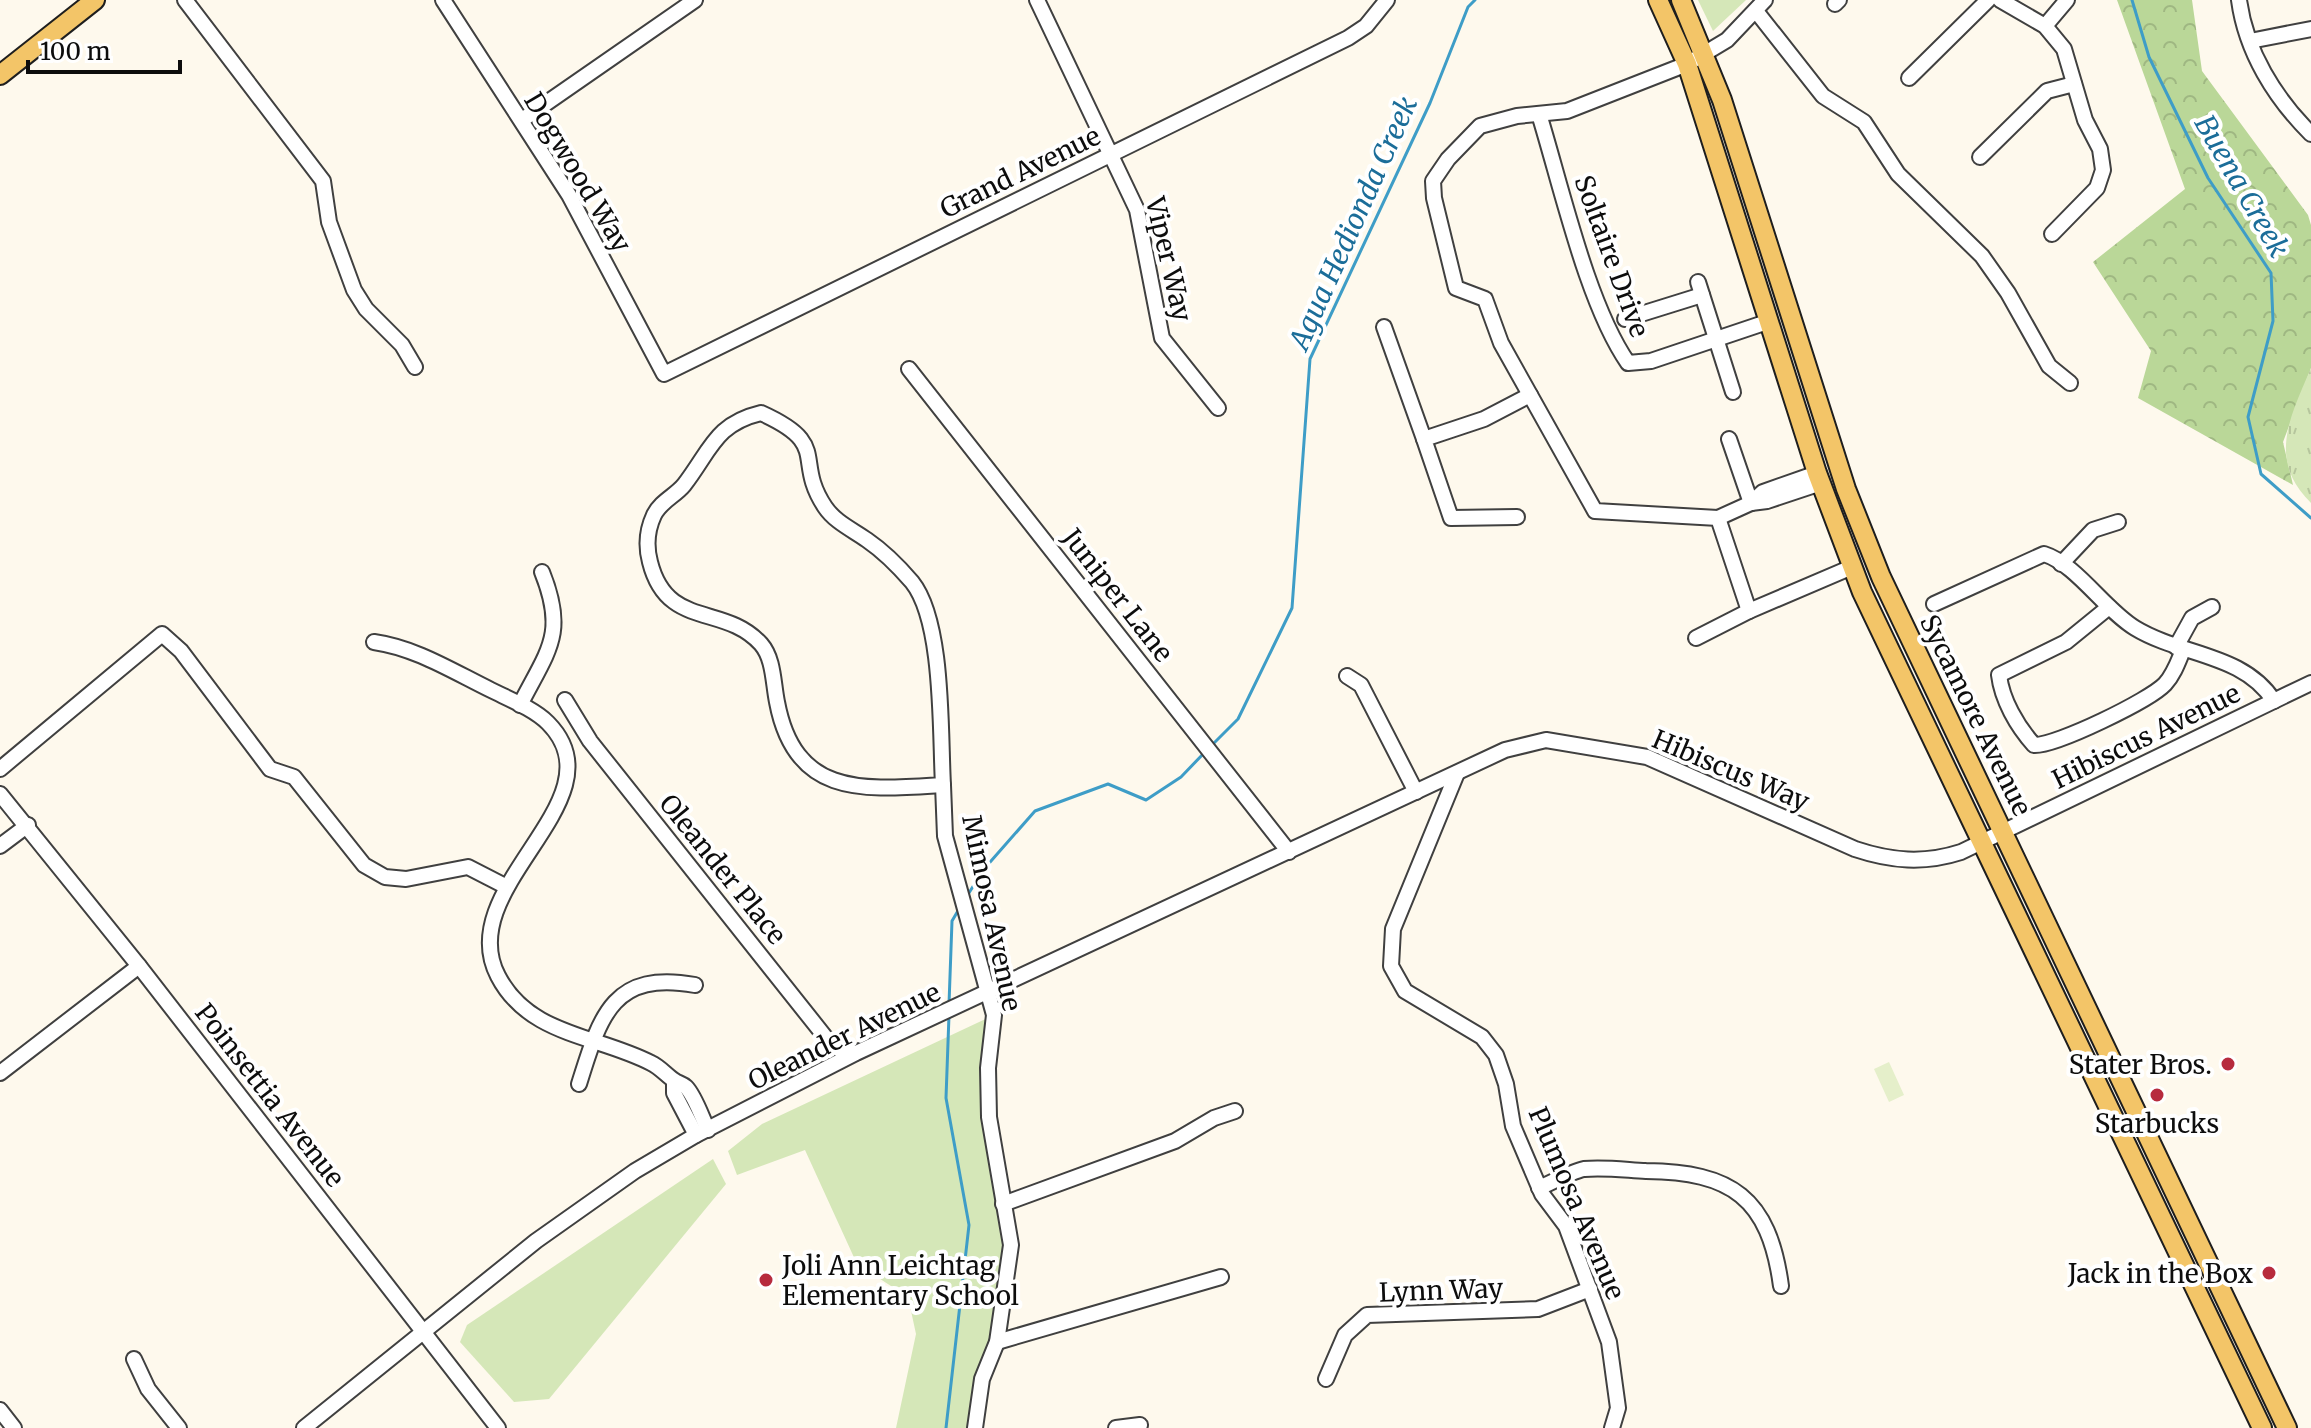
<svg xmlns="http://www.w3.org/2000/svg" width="2311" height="1428" font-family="Merriweather,serif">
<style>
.grass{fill:#d5e7b8}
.forest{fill:url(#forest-crowns)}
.park{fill:url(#park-tufts)}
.pitch{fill:#e5efca}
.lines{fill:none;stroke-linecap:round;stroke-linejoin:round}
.stream{stroke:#3e9dc7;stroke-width:3}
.minor-casing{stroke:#404040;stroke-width:18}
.major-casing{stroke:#1e1e1e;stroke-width:22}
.minor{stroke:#fff;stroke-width:14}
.major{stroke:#f3c568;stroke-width:18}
.poi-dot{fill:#b72b3e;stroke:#fff;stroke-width:3}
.labels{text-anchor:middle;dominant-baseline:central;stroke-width:8;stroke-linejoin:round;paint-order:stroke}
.street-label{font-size:26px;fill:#0d0d0d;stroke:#fff}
.poi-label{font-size:26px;fill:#0d0d0d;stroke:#fff;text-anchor:end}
.water-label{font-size:28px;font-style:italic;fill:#1b6d99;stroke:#fff}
</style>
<defs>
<pattern id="forest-crowns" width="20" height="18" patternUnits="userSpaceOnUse" patternTransform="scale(2)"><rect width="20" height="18" fill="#bad798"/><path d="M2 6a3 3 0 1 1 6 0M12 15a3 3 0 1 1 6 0" fill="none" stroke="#9fb782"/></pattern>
<pattern id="park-tufts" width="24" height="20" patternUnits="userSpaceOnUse" patternTransform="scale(2)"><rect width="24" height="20" fill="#d5e7b8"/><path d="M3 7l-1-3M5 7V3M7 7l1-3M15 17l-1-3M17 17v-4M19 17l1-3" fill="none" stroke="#b6c59d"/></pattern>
</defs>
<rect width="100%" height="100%" fill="#fef9ed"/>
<g class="grass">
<polygon points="1698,0 1746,0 1713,31"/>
<polygon points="994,1015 988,1068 1011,1245 975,1428 896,1428 916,1334 908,1297 857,1264 805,1150 737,1175 728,1151 762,1124"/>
<polygon points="713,1159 726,1184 549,1399 514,1402 460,1342 467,1325"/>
</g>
<polygon class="forest" points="2117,0 2192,0 2202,71 2308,215 2311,225 2311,368 2283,442 2293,485 2138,398 2151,351 2093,262 2185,189"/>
<path class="park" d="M2311,368V503C2267,460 2290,417 2311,368Z"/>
<polygon class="pitch" points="1889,1062 1904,1095 1889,1102 1874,1069"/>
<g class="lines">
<g class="stream">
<polyline points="2132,0 2149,57 2208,178 2271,273 2273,321 2248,417 2261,474 2311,518"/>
<polyline points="1210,747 1238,719 1292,608 1310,359 1430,103 1468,7 1475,0"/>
<polyline points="967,896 984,869 1035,811 1108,784 1146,800 1181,777 1205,752"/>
<polyline points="949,1004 952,921 959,909"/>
<polyline points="946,1428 969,1225 946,1098 949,1015"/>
</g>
<defs>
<g id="minor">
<polyline points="185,0 323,181 329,222 354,290 366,309 402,345 415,367"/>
<polyline points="443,0 569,195 664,374 1348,38 1366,26 1387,0"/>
<polyline points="1037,0 1137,210 1162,338 1218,408"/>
<polyline points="1765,0 1727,40 1687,64 1567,111 1517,116 1480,126 1448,159 1433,181 1434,198 1456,288 1485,299 1501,343 1595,511 1718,518 1749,611 1852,567"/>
<polyline points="2000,0 2045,26 2064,49 2085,120 2100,149 2103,170 2097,188 2052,234"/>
<path d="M2239,0C2246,52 2275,98 2311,134"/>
<polyline points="1835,4 1839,0"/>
<polyline points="1756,11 1823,96 1864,122 1898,174 1982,256 2008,293 2049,366 2070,383"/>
<polyline points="2045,26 2067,0"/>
<polyline points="2250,41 2311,29"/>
<polyline points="1909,78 1988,0"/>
<path d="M1539,114C1561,185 1587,304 1628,363L1651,361L1770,321"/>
<polyline points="522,120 695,0"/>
<polyline points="1980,157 2047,91 2074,84"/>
<polyline points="1698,282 1733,392"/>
<polyline points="1625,319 1702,295"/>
<polyline points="1384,327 1424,439"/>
<polyline points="909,369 1289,852"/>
<path d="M761,413C832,445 793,459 825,507C835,522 853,530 867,540C883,551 900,568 912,582C944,622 940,733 943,785C864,790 795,798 777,702C773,683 774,659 761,644C724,603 667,630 650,562C646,547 647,530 654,515C661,501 675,496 684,485C711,450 715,424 761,413Z"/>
<polyline points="1729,439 1751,503"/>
<polyline points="1751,503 1767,501 1821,483"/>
<polyline points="1517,517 1451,518 1424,439 1484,419 1530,395"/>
<polyline points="1718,518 1751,503 1763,492 1817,473"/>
<polyline points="2061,564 2093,530 2118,522"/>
<path d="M1934,604L2044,554C2076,564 2105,610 2135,628C2181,656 2243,653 2274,701"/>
<path d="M2109,607L2066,642L1999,675C2002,700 2017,726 2034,745C2056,746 2150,700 2165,684C2174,674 2178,662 2183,650"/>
<polyline points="1696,638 1749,611"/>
<path d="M374,642C416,648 452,671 491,690C509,699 534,709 548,723C624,800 451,886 498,976C529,1036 597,1035 651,1063C660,1067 667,1076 675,1081C678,1083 683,1084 686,1087C695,1096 702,1118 708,1130"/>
<polyline points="2176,647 2192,618 2212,607"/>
<polyline points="1347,676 1361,685 1416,792"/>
<polyline points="565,700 590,741 830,1043 840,1050 855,1053"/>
<path d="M520,705C548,650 567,634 542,572"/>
<polyline points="0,769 162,634 181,651 270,769 294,777 364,865 385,877 406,879 468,867 505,886"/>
<polyline points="1457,773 1393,929 1391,966 1405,991 1482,1037 1496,1055 1506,1084 1513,1126 1542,1194 1566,1226 1609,1342 1618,1408 1612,1428"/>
<polyline points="943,785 945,836 994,1015 988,1068 989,1117 1011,1245 997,1342 982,1379 975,1428"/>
<polyline points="0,794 139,966 498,1428"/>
<polyline points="0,846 28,825"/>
<polyline points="0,1073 139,966"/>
<polyline points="674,1081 674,1093 696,1135"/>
<path d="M579,1084C600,1017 612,970 695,985"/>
<path d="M1539,1188C1553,1182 1570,1172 1584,1169C1604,1167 1626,1170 1646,1171C1731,1172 1769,1197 1781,1286"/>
<polyline points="1003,1204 1175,1141 1214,1118 1235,1111"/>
<polyline points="997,1342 1221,1277"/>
<polyline points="134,1359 148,1389 179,1428"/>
<polyline points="1326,1379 1345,1335 1367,1315 1538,1309 1590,1289"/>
<polyline points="0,1410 14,1428"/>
<path d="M304,1428L536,1241L635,1171L696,1135L856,1053L1505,750L1546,740L1647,757L1855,849C1891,861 1924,864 1961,852L2311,683"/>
<polyline points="1116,1428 1140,1425"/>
</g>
<g id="major">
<polyline points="1658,0 1687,64 1817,473 1862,592 2262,1428"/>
<polyline points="1681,0 1722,100 1846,489 1881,577 2287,1428"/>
<polyline points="0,75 95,0"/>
</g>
</defs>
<use href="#minor" class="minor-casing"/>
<use href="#major" class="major-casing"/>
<use href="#minor" class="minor"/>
<use href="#major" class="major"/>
</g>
<g class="poi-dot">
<circle cx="2228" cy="1064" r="8"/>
<circle cx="2157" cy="1095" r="8"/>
<circle cx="2269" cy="1273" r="8"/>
<circle cx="766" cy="1280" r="8"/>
</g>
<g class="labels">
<g class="street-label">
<text transform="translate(578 172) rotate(59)">Dogwood Way</text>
<text transform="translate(1020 172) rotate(-26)">Grand Avenue</text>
<text transform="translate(1612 256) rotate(70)">Soltaire Drive</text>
<text transform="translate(1169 259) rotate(77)">Viper Way</text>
<text transform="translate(1118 595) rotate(52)">Juniper Lane</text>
<text transform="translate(1976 715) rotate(64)">Sycamore Avenue</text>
<text transform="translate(2146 736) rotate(-26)">Hibiscus Avenue</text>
<text transform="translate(1731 770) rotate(23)">Hibiscus Way</text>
<text transform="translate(723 869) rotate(51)">Oleander Place</text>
<text transform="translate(992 913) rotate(78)">Mimosa Avenue</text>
<text transform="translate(844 1036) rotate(-26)">Oleander Avenue</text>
<text transform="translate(270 1095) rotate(52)">Poinsettia Avenue</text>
<text transform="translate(1577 1203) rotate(67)">Plumosa Avenue</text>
<text transform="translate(1441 1290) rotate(-2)">Lynn Way</text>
</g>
<g class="poi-label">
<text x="2212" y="1064">Stater Bros.</text>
<text x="2157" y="1123" text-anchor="middle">Starbucks</text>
<text x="782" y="1265" text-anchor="start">Joli Ann Leichtag<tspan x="782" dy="30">Elementary School</tspan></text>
<text x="2253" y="1273">Jack in the Box</text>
</g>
<g class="water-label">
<text transform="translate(2242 186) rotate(60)">Buena Creek</text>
<text transform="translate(1353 223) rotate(-66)">Agua Hedionda Creek</text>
</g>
</g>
<path d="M28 60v12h152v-12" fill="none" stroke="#0d0d0d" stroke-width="4"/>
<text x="40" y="60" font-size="24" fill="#0d0d0d" stroke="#ffffff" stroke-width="6" paint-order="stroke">100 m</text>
</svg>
